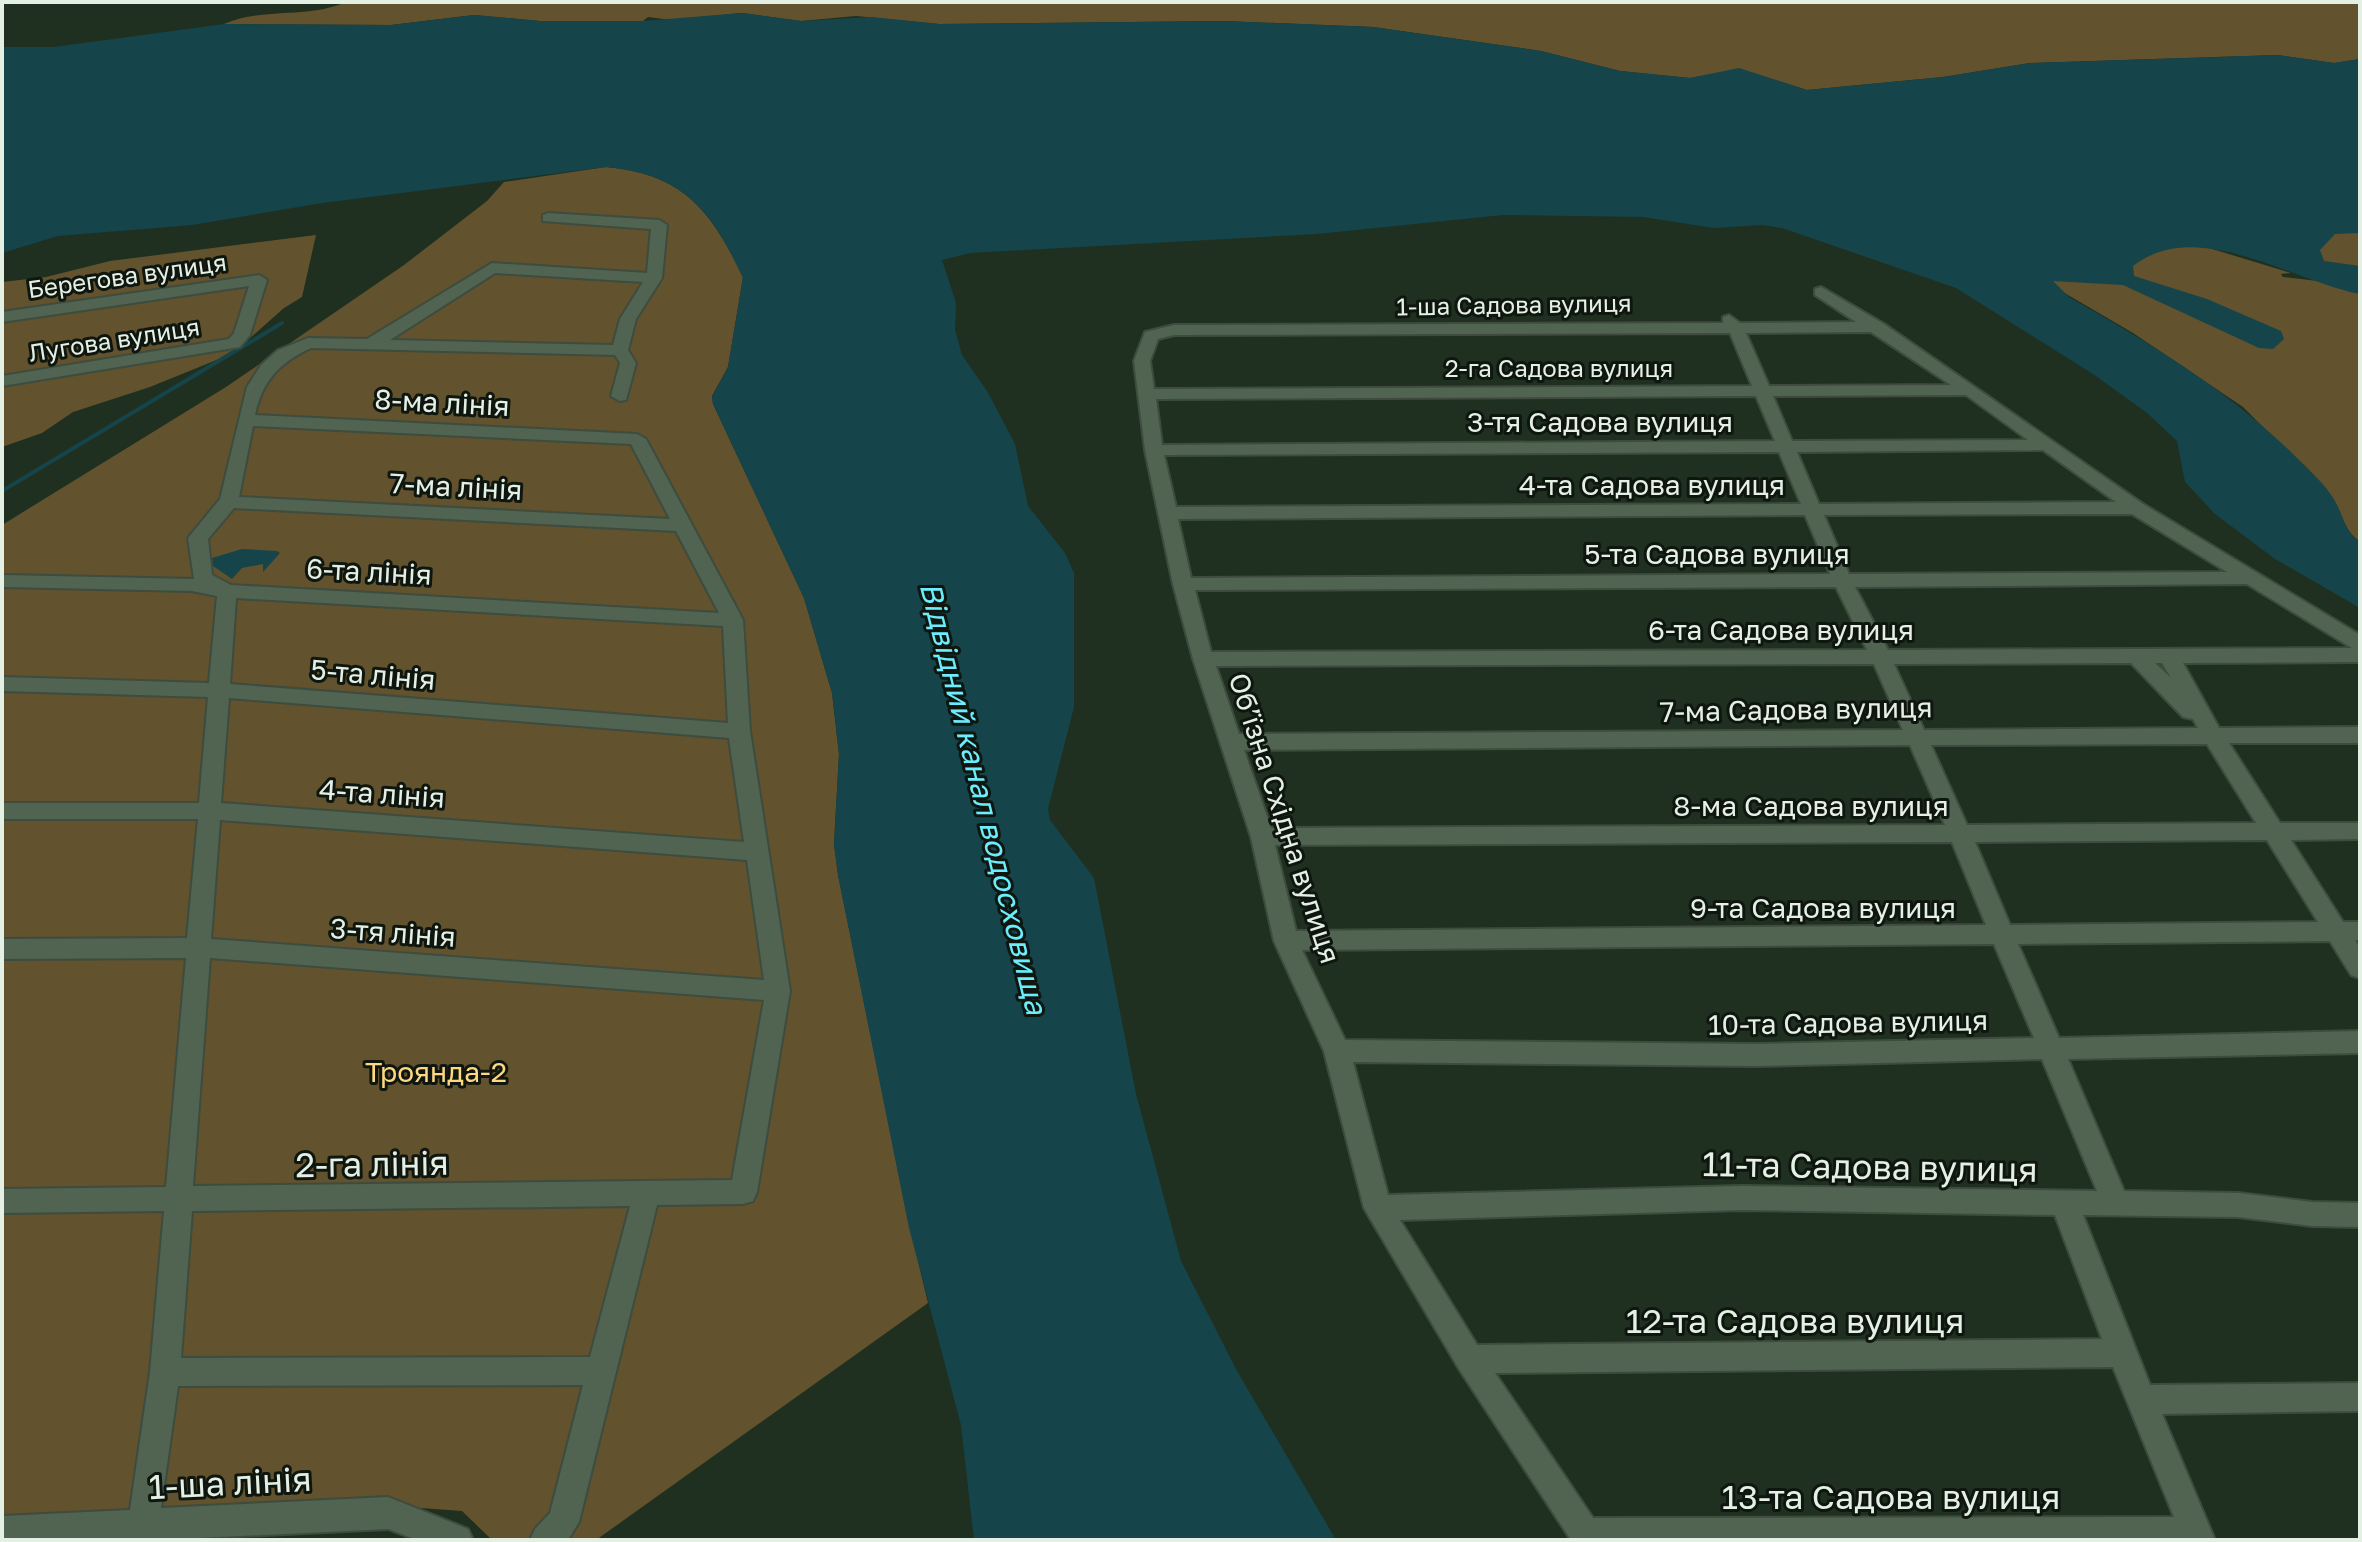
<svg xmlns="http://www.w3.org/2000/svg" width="2362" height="1542" font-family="'Golos Text',sans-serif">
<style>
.green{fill:#62522e}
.water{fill:#15444a}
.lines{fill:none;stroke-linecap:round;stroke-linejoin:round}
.stream{stroke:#15444a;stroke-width:4}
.minor-casing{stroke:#3d4c3e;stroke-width:4}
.minor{fill:#516452;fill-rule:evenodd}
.labels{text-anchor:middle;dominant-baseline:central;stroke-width:6;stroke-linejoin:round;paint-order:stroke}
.far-street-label{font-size:24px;fill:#e5f0e5;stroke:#0e160f}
.street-label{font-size:28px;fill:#e5f0e5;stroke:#0e160f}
.park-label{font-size:28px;fill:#fed880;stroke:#0e160f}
.water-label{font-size:30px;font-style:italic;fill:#6cecfc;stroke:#0e160f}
.near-street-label{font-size:34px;fill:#e5f0e5;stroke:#0e160f}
</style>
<rect width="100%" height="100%" fill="#1f3020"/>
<g class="green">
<path d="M346,2H2360V59L2334,63L2278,55L2030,63L1943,77L1807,90L1739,69L1690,78L1620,71L1541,51L1373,27L1224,21L939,24L856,16L801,21L742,13L671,20L648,17L643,21H540L474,15L391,25L224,24C263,7 308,19 346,2Z"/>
<path d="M606,167C684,174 711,211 743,277L728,367L712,396L713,404L804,598L832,693L839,754L834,844L838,875L910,1228L928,1303L596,1540H492L462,1511L407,1507L2,1526V525L226,387L404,265L487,201L504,182Z"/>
<path d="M2101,215L2291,273L2281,274L2283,277L2360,286V542C2341,528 2341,507 2326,490L2243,407L2133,333L2056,288L2053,281L2107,276Z"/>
<polygon points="2360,224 2360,272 2328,273 2234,225"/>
<polygon points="316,235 302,297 284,308 241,346 219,359 150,387 73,412 42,433 2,447 2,282 46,277 110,261"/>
</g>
<g class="water">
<path d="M742,13L801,21L871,17L939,24L1224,21L1373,27L1541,51L1620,71L1690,78L1739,68L1807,90L1943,77L2030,63L2278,55L2334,63L2360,59V233L2335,234L2320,250L2324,261L2360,266V294C2291,281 2198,216 2133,266L2134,276L2207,299L2281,331L2284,339L2273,349L2259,348L2123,285L2053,281L2069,297C2150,343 2228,390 2294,455C2308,469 2326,485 2335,501C2344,517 2344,530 2360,542V608L2275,559L2215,514L2185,482L2177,441L2147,413L2093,374L1956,288L1782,228L1762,225L1714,228L1643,217L1503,215L1317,234L970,253L942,260L956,303L955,330L962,355L987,391L1015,444L1028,506L1065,553L1074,573V707L1048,809L1050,820L1094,878L1136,1094L1181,1261L1237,1371L1336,1540H974L961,1425L909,1228L838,875L834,844L839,754L832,693L804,598L713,404L712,397L728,367L743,278C712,211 684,174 606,167L322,203L192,225L58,236L2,253V47H54L224,24L391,25L474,15L540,21H643Z"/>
<polygon points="242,549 277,551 280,553 263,572 263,564 242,568 232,579 213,566 212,558"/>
</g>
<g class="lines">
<polyline class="stream" points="2,491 282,323"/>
<defs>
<g id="minor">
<path d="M548,213L659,220L667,225L662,278L636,319L628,350L636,363L626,400L620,401L611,396L620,363L615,355L311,348C280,362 262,381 255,415L637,434L646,439L743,620L750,731L790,991L757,1192L753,1201L743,1204L657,1205L579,1522L568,1540H530L535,1529L550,1513L583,1385L178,1386L161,1508L388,1497L468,1529L473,1540H417L388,1529L158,1540H2V1516L130,1510L150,1372L164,1211L2,1213V1189L166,1187L186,958L2,959V939L187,938L198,819H2V803H199L208,697L2,691V677L209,683L217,596L192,591L2,587V575L194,579L188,538L220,499L247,387L261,365L278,350L308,338L367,339L492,263L647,273L651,229L543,221V215ZM495,273L643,282L620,319L613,345L390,340ZM253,426L631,444L670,519L239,497ZM234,508L676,531L719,613L231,585L212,575L208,539ZM236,598L723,626L728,723L230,684ZM229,698L729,738L744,842L221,803ZM220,820L747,860L764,980L211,939ZM210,958L764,1000L732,1180L193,1186ZM630,1206L590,1357L181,1358L192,1211Z"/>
<polygon points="259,275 267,280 250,335 240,347 2,386 2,376 229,339 234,333 249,286 2,322 2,312"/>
<path d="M1821,287L1884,324L2143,504L2360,635V662L2183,663L2219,728L2360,727V743H2229L2280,823H2360V839L2291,840L2343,922H2360V940H2355L2360,948V978L2351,975L2330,941L2018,944L2059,1038L2360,1031V1053L2068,1059L2124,1191L2238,1193L2312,1202L2360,1203V1227L2312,1226L2238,1217L2083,1215L2150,1385L2360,1383V1411L2162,1414L2215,1540H1571L1459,1369L1364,1208L1324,1051L1274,941L1251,837L1193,659L1173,584L1145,450L1134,361L1145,332L1174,325L1723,323V317L1729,315L1740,323L1856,322L1815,295V289ZM1871,332L1951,385L1769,386L1746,333ZM1730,333L1752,386L1154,389L1150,361L1158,339L1174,335ZM1966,395L2028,440L1792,441L1773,396ZM1756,396L1775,441L1162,445L1156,399ZM2043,450L2116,502L1819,504L1797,452ZM1779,452L1801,504L1176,507L1164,455ZM2132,514L2227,572L1849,574L1824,515ZM1805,515L1830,574L1191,578L1178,519ZM2247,584L2352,648L1888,650L1855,587ZM1836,587L1867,650L1211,652L1195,590ZM2131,663L2183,717L2193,719L2198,728L1924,730L1894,664ZM2155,663H2162L2171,678ZM1874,664L1903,730L1239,734L1216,666ZM2207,744L2256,823L1967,825L1931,745ZM1910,745L1945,825L1271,828L1244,750ZM2267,840L2318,922L2010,925L1975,842ZM1952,842L1986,925L1296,931L1275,845ZM1994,944L2034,1038L1757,1044L1345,1040L1302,950ZM2042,1059L2097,1191L1741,1186L1388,1195L1353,1062L1757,1066ZM1741,1210L2055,1215L2102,1339L1477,1345L1400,1220ZM2113,1367L2174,1517L1593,1518L1495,1373Z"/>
</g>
</defs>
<use href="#minor" class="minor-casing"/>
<use href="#minor" class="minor"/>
</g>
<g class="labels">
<g class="far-street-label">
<text transform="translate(127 275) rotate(-8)">Берегова вулиця</text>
<text transform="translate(1514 304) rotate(-1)">1-ша Садова вулиця</text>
<text transform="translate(114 339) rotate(-9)">Лугова вулиця</text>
<text x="1559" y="367">2-га Садова вулиця</text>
</g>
<g class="street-label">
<text transform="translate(442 402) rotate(3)">8-ма лінія</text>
<text x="1600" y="421">3-тя Садова вулиця</text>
<text x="1652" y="484">4-та Садова вулиця</text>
<text transform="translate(456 486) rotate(3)">7-ма лінія</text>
<text x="1717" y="553">5-та Садова вулиця</text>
<text transform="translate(369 571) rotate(3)">6-та лінія</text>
<text x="1781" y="629">6-та Садова вулиця</text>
<text transform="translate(373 674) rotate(5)">5-та лінія</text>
<text transform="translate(1796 709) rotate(-1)">7-ма Садова вулиця</text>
<text transform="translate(382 793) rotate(4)">4-та лінія</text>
<text x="1811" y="805">8-ма Садова вулиця</text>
<text transform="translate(1285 818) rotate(72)">Обʼїзна Східна вулиця</text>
<text x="1823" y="907">9-та Садова вулиця</text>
<text transform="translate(393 932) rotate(4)">3-тя лінія</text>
<text transform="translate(1848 1022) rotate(-1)">10-та Садова вулиця</text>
</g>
<g class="park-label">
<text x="436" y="1071">Троянда-2</text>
</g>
<g class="water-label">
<text transform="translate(984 798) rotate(76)">Відвідний канал водосховища</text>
</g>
<g class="near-street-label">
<text transform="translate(372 1163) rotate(-1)">2-га лінія</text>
<text transform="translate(1870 1166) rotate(1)">11-та Садова вулиця</text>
<text x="1795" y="1320">12-та Садова вулиця</text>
<text transform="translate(230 1482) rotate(-3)">1-ша лінія</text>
<text x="1891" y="1496">13-та Садова вулиця</text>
</g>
</g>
<rect width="2362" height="1542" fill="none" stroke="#e5f0e5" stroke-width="8"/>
</svg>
